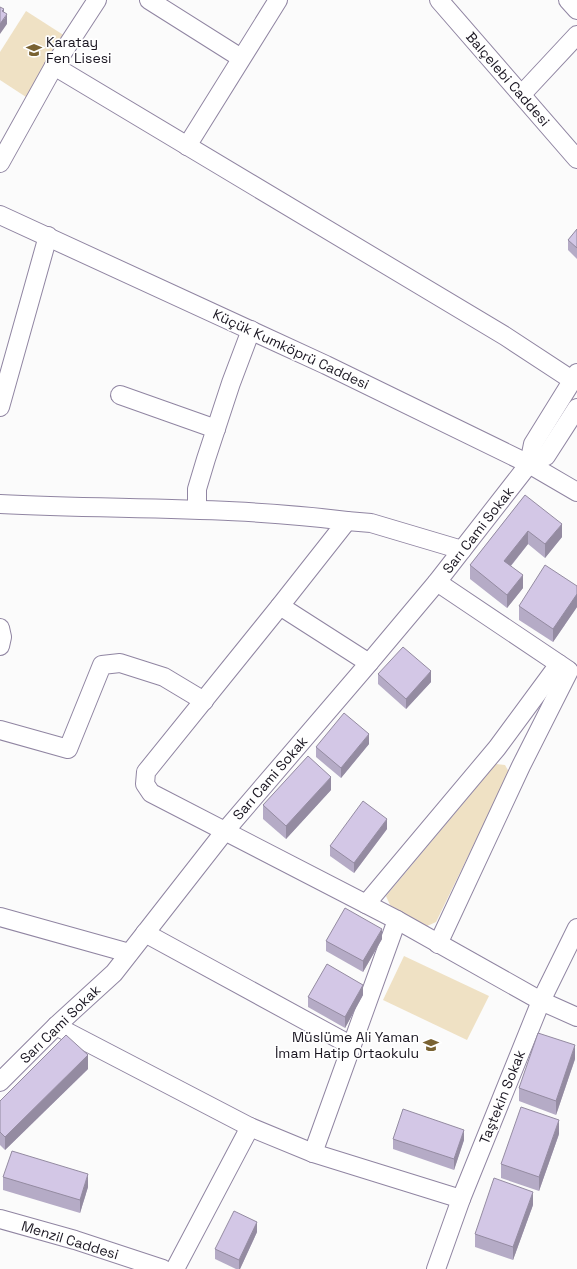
<svg xmlns="http://www.w3.org/2000/svg" width="577" height="1269" font-family="'Space Grotesk',sans-serif">
<style>
.green{fill:#efe1c4}
.lines{fill:none;stroke-linecap:round;stroke-linejoin:round}
.minor-casing{stroke:#9085a2;stroke-width:20}
.minor{stroke:#fff;stroke-width:18}
.wall{fill:#b5abc6}
.shaded-wall{fill:#948ba1}
.building{fill:#d3c7e6;stroke:#948ba1}
.labels{text-anchor:middle;dominant-baseline:central;stroke-width:3.5;stroke-linejoin:round;paint-order:stroke}
.poi-label{font-size:14px;fill:#1a1621;stroke:#fff;text-anchor:start}
.street-label{font-size:14px;fill:#1a1621;stroke:#fff}
</style>
<rect width="100%" height="100%" fill="#fbfbfb"/>
<g class="green">
<polygon points="26,11 65,36 26,97 0,80 0,52"/>
<polygon points="496,764 505,765 509,772 436,922 425,927 390,905 386,896"/>
<polygon points="404,956 489,996 467,1040 383,1000"/>
</g>
<g class="lines">
<defs>
<g id="minor">
<polyline points="149,0 241,58"/>
<polyline points="439,0 577,159"/>
<polyline points="568,0 577,10"/>
<polyline points="54,66 505,336 572,380"/>
<polyline points="522,94 577,35"/>
<polyline points="187,146 278,0"/>
<polyline points="0,163 54,66 97,0"/>
<polyline points="0,215 326,365 529,464 577,492"/>
<polyline points="120,395 216,429"/>
<polyline points="0,407 48,236"/>
<polyline points="529,464 546,456 577,408"/>
<path d="M0,504C116,510 232,506 347,521L280,606L146,772L145,784L151,793L397,920L541,1001L577,1017"/>
<polyline points="197,509 197,489 206,459 231,383 251,330"/>
<polyline points="347,521 371,523 462,550"/>
<polyline points="437,582 568,670"/>
<polyline points="280,606 369,663"/>
<polyline points="0,628 2,637 0,646"/>
<polyline points="0,730 68,749 102,665 120,663 164,677 204,701"/>
<polyline points="366,904 497,748 559,664"/>
<polyline points="0,917 129,953"/>
<polyline points="145,933 352,1046"/>
<polyline points="438,944 521,766 569,671"/>
<polyline points="56,1026 250,1127 313,1153 461,1199"/>
<polyline points="0,1082 56,1026 114,973 225,831 369,663 437,582 529,464 533,444 577,373"/>
<polyline points="313,1153 397,920"/>
<polyline points="0,1219 75,1240 163,1269"/>
<polyline points="175,1269 250,1127"/>
<polyline points="436,1269 461,1199 541,1001 577,928"/>
</g>
</defs>
<use href="#minor" class="minor-casing"/>
<use href="#minor" class="minor"/>
</g>
<g class="wall">
<polygon points="577,229 577,259 568,250 568,240"/>
<polygon points="525,495 562,537 545,558 528,544 511,566 523,588 507,608 470,579 470,565"/>
<polygon points="577,586 577,607 553,642 519,620 519,606"/>
<polygon points="378,674 431,682 406,709 378,684"/>
<polygon points="369,744 341,778 316,757 316,747"/>
<polygon points="331,790 286,839 263,819 263,805"/>
<polygon points="387,829 354,873 330,856 330,846"/>
<polygon points="382,939 363,972 326,951 326,941"/>
<polygon points="363,995 345,1028 308,1007 308,997"/>
<polygon points="575,1059 556,1115 519,1101 519,1088"/>
<polygon points="88,1069 5,1150 0,1145 0,1101"/>
<polygon points="559,1134 539,1191 501,1178 501,1164"/>
<polygon points="393,1139 464,1140 454,1170 393,1149"/>
<polygon points="3,1177 88,1187 80,1213 3,1190"/>
<polygon points="533,1205 513,1260 475,1247 475,1234"/>
<polygon points="257,1232 240,1269 236,1269 215,1259 215,1249"/>
</g>
<g class="shaded-wall">
<polygon points="4,9 4,19 7,14 7,24 0,34 0,24 2,11"/>
<polygon points="562,524 562,537 545,558 545,544"/>
<polygon points="528,531 528,544 504,574 504,561"/>
<polygon points="523,575 523,588 507,608 507,595"/>
<polygon points="577,594 577,607 553,642 553,629"/>
<polygon points="431,671 431,682 406,709 406,699"/>
<polygon points="369,734 369,744 341,778 341,768"/>
<polygon points="331,777 331,790 286,839 286,826"/>
<polygon points="387,819 387,829 354,873 354,863"/>
<polygon points="382,929 382,939 363,972 363,961"/>
<polygon points="363,985 363,995 345,1028 345,1017"/>
<polygon points="575,1045 575,1059 556,1115 556,1101"/>
<polygon points="88,1055 88,1069 5,1150 5,1137"/>
<polygon points="559,1120 559,1134 539,1191 539,1177"/>
<polygon points="464,1130 464,1140 454,1170 454,1159"/>
<polygon points="88,1174 88,1187 80,1213 80,1200"/>
<polygon points="533,1192 533,1205 513,1260 513,1247"/>
<polygon points="257,1222 257,1232 240,1269 239,1269 239,1260"/>
</g>
<g class="building">
<polygon points="0,7 4,9 2,11 7,14 0,24"/>
<polygon points="577,229 577,248 568,240"/>
<polygon points="525,495 562,524 545,544 528,531 504,561 523,575 507,595 470,565"/>
<polygon points="545,565 577,586 577,594 553,629 519,606"/>
<polygon points="403,647 431,671 406,699 378,674"/>
<polygon points="344,713 369,734 341,768 316,747"/>
<polygon points="308,756 331,777 286,826 263,805"/>
<polygon points="363,801 387,819 354,863 330,846"/>
<polygon points="345,908 382,929 363,961 326,941"/>
<polygon points="327,964 363,985 345,1017 308,997"/>
<polygon points="538,1033 575,1045 556,1101 519,1088"/>
<polygon points="66,1035 88,1055 5,1137 0,1132 0,1101"/>
<polygon points="521,1107 559,1120 539,1177 501,1164"/>
<polygon points="403,1109 464,1130 454,1159 393,1139"/>
<polygon points="12,1151 88,1174 80,1200 3,1177"/>
<polygon points="494,1178 533,1192 513,1247 475,1234"/>
<polygon points="234,1211 257,1222 239,1260 215,1249"/>
</g>
<defs>
<symbol id="school-bare" viewBox="-9 -9 18 18"><path d="M0-5L7-2L0 1L-7-2ZM-4 1L0 2.5L4 1V4Q0 6-4 4Z" fill="#796232" stroke="#fff" stroke-width="2.5" paint-order="stroke"/></symbol>
</defs>
<g fill-rule="evenodd">
<use href="#school-bare" x="23" y="39" width="22" height="22"/>
<use href="#school-bare" x="420" y="1034" width="22" height="22"/>
</g>
<g class="labels">
<g class="poi-label">
<text x="46" y="42">Karatay<tspan x="46" dy="16">Fen Lisesi</tspan></text>
<text x="419" y="1037" text-anchor="end">Müslüme Ali Yaman<tspan x="419" dy="16">İmam Hatip Ortaokulu</tspan></text>
</g>
<g class="street-label">
<text transform="translate(508 79) rotate(49)">Balçelebi Caddesi</text>
<text transform="translate(291 349) rotate(25)">Küçük Kumköprü Caddesi</text>
<text transform="translate(478 530) rotate(-52)">Sarı Cami Sokak</text>
<text transform="translate(270 778) rotate(-49)">Sarı Cami Sokak</text>
<text transform="translate(60 1024) rotate(-44)">Sarı Cami Sokak</text>
<text transform="translate(502 1097) rotate(-68)">Taştekin Sokak</text>
<text transform="translate(70 1240) rotate(17)">Menzil Caddesi</text>
</g>
</g>
</svg>
